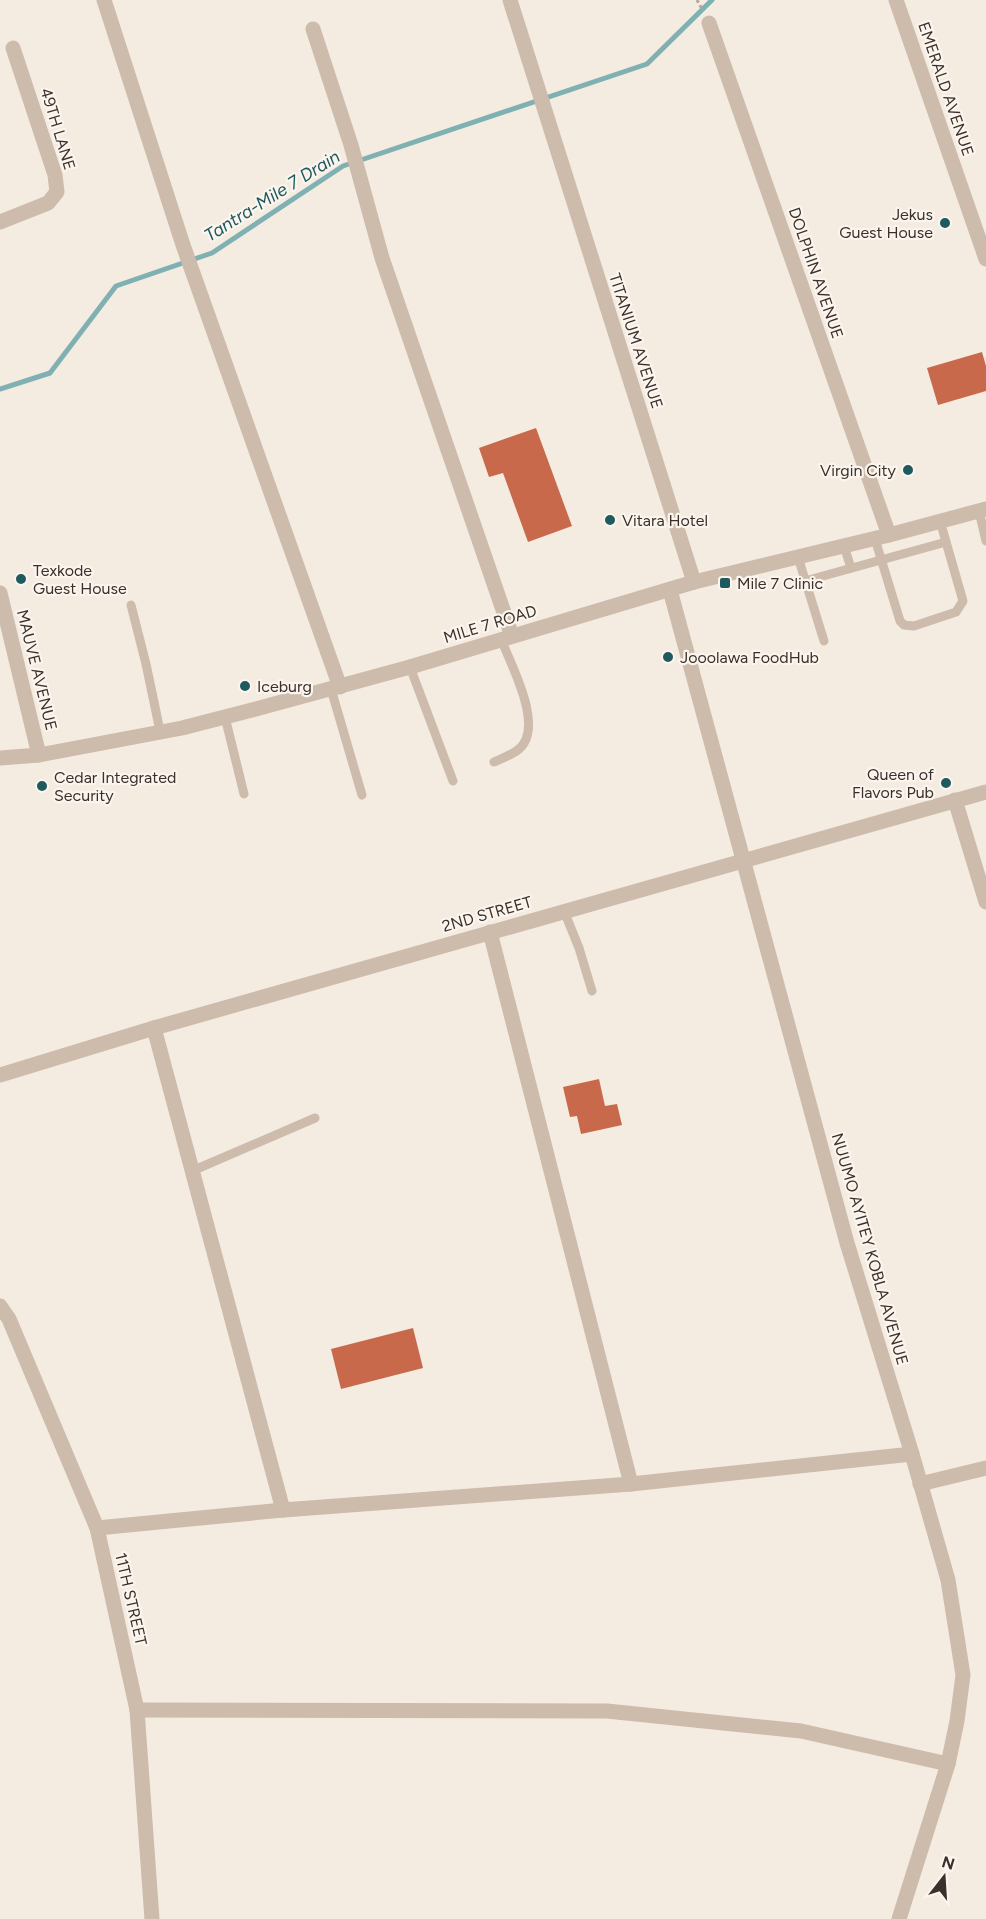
<svg xmlns="http://www.w3.org/2000/svg" width="986" height="1919" font-family="Figtree,sans-serif">
<style>
.lines{fill:none;stroke-linecap:round;stroke-linejoin:round}
.stream{stroke:#7fb0b2;stroke-width:5}
.building{fill:#c8694b}
.path{stroke:#b9a596;stroke-width:3;stroke-dasharray:3 3;stroke-linecap:butt}
.service{stroke:#cdbbac;stroke-width:9}
.minor{stroke:#cdbbac;stroke-width:15}
.tertiary{stroke:#cdbbac;stroke-width:15}
.poi-dot{fill:#1f5a5e;stroke:#fbf5ee;stroke-width:2}
.labels{text-anchor:middle;dominant-baseline:central;stroke-width:4.5;stroke-linejoin:round;paint-order:stroke}
.street-label{font-size:16px;fill:#3b302b;stroke:#fbf5ee}
.poi-label{font-size:16px;fill:#3b302b;stroke:#fbf5ee;text-anchor:start}
.water-label{font-size:18px;font-style:italic;fill:#1f5a5e;stroke:#fbf5ee}
</style>
<rect width="100%" height="100%" fill="#f4ebe1"/>
<g class="lines">
<polyline class="stream" points="0,389 50,373 116,286 212,253 343,166 647,64 712,0"/>
</g>
<g class="building">
<polygon points="982,352 986,366 986,391 938,405 927,368"/>
<polygon points="536,428 572,526 528,542 503,473 489,477 479,448"/>
<polygon points="599,1079 605,1106 617,1104 622,1125 581,1134 577,1116 570,1117 563,1087"/>
<polygon points="413,1328 423,1368 341,1389 331,1349"/>
</g>
<g class="lines">
<polyline class="path" points="697,0 702,9"/>
<g class="service">
<polyline points="979,511 986,541"/>
<polyline points="875,539 900,621 904,625 914,626 956,612 963,601 940,521"/>
<polyline points="844,546 851,568"/>
<polyline points="798,557 824,641"/>
<polyline points="805,581 946,542"/>
<polyline points="131,605 146,664 160,731"/>
<polyline points="410,667 453,781"/>
<polyline points="331,689 362,795"/>
<polyline points="225,717 244,794"/>
<path d="M494,762C502,758 512,755 519,749C545,727 511,665 501,639"/>
<polyline points="564,911 579,948 592,991"/>
<polyline points="192,1171 315,1118"/>
</g>
<g class="minor">
<polyline points="104,0 183,245 340,687"/>
<polyline points="510,0 694,582"/>
<polyline points="896,0 986,259"/>
<polyline points="709,23 889,535"/>
<polyline points="313,29 351,145 382,258 512,636"/>
<polyline points="0,222 48,203 57,192 55,175 13,48"/>
<polyline points="670,590 847,1243 912,1454 948,1580 963,1675 957,1721 948,1764 899,1919"/>
<polyline points="0,593 39,755"/>
<polyline points="955,800 986,902"/>
<polyline points="490,932 631,1484"/>
<polyline points="154,1028 283,1510"/>
<polyline points="0,1075 154,1028 986,792"/>
<polyline points="0,1306 9,1319 97,1528 137,1710 152,1919"/>
<polyline points="920,1484 986,1468"/>
<polyline points="97,1528 283,1510 631,1484 912,1454"/>
<polyline points="137,1710 607,1711 801,1731 948,1764"/>
</g>
<polyline class="tertiary" points="0,758 39,755 182,728 252,710 410,667 694,582 889,535 986,509"/>
</g>
<g class="poi-dot">
<circle cx="945" cy="223" r="6"/>
<circle cx="908" cy="470" r="6"/>
<circle cx="610" cy="520" r="6"/>
<circle cx="21" cy="579" r="6"/>
<rect x="719" y="577" width="12" height="12" rx="3"/>
<circle cx="668" cy="657" r="6"/>
<circle cx="245" cy="686" r="6"/>
<circle cx="946" cy="783" r="6"/>
<circle cx="42" cy="786" r="6"/>
</g>
<g class="labels">
<g class="street-label">
<text transform="translate(946 89) rotate(71)">EMERALD AVENUE</text>
<text transform="translate(58 129) rotate(73)">49TH LANE</text>
<text transform="translate(816 273) rotate(71)">DOLPHIN AVENUE</text>
<text transform="translate(636 341) rotate(72)">TITANIUM AVENUE</text>
<text transform="translate(490 624) rotate(-17)">MILE 7 ROAD</text>
<text transform="translate(37 670) rotate(76)">MAUVE AVENUE</text>
<text transform="translate(487 914) rotate(-16)">2ND STREET</text>
<text transform="translate(870 1249) rotate(74)">NUUMO AYITEY KOBLA AVENUE</text>
<text transform="translate(131 1599) rotate(77)">11TH STREET</text>
</g>
<g class="poi-label">
<text x="933" y="214" text-anchor="end">Jekus<tspan x="933" dy="18">Guest House</tspan></text>
<text x="896" y="470" text-anchor="end">Virgin City</text>
<text x="622" y="520">Vitara Hotel</text>
<text x="33" y="570">Texkode<tspan x="33" dy="18">Guest House</tspan></text>
<text x="737" y="583">Mile 7 Clinic</text>
<text x="680" y="657">Jooolawa FoodHub</text>
<text x="257" y="686">Iceburg</text>
<text x="934" y="774" text-anchor="end">Queen of<tspan x="934" dy="18">Flavors Pub</tspan></text>
<text x="54" y="777">Cedar Integrated<tspan x="54" dy="18">Security</tspan></text>
</g>
<g class="water-label">
<text transform="translate(272 196) rotate(-32)">Tantra-Mile 7 Drain</text>
</g>
</g>
<g transform="translate(944 1877) rotate(17)" stroke="#fbf5ee" stroke-width="4.5" paint-order="stroke">
<path d="M0-4.5L10 22L0 15L-10 22Z" fill="#3b302b"/>
<text y="-9" font-size="16" font-weight="bold" text-anchor="middle" fill="#3b302b">N</text>
</g>
</svg>
